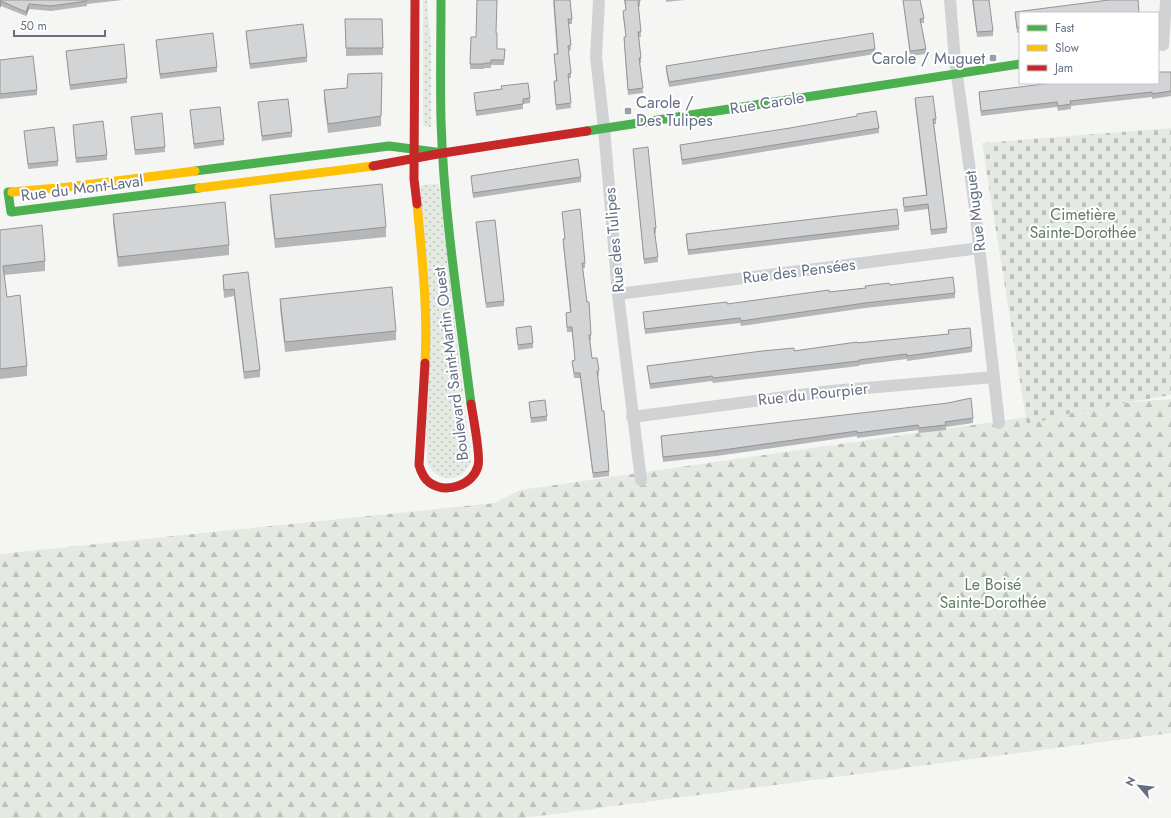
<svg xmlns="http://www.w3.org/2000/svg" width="1171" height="818" font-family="Jost,sans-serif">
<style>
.grass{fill:url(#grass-dots)}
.forest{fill:url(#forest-firs)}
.cemetery{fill:url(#cemetery-stones)}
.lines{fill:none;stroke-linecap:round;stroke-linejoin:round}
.street{stroke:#d1d2d3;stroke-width:12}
.fast{stroke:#4caf50;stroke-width:9}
.slow{stroke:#ffc107;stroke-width:9}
.jam{stroke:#c62828;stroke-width:9}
.wall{fill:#b5b6b7}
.shaded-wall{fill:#949495}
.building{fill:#d3d4d5;stroke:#949495}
.poi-dot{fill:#979eac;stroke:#fff;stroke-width:1.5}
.labels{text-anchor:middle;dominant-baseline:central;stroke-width:4;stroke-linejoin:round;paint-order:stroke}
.poi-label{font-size:16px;fill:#646f86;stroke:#fff;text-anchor:end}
.street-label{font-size:16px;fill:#646f86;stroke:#fff}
.park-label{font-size:16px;fill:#637d64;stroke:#fff}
</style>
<defs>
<pattern id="grass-dots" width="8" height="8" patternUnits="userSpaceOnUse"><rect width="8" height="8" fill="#e4e9e2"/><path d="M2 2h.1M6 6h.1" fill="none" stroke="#bcc1bd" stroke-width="1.8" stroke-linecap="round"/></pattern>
<pattern id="forest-firs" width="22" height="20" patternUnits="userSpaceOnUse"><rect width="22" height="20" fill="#e4e9e2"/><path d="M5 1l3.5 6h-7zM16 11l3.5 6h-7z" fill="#bcc1bd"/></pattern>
<pattern id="cemetery-stones" width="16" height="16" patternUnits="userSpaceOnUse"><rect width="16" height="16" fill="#e4e9e2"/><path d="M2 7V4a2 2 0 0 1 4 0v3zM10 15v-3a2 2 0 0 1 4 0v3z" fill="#bcc1bd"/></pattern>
</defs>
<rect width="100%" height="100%" fill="#f5f6f4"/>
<g class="grass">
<polygon points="423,0 427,0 431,47 431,127 423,126"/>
<path d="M439,184L471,461C464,483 435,484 427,462L421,185Z"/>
</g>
<polygon class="forest" points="1171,399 1171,733 523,818 0,818 0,554 495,503 520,490 1133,402"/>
<polygon class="cemetery" points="1171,128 1171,395 1075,412 1027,425 982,143"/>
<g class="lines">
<g class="street">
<polyline points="599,0 596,57 604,128 618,294 641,480"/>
<polyline points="950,0 955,60 974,201 999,423"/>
<polyline points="1163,45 1166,0"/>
<polyline points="618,294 980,248"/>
<polyline points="632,417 831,391 994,377"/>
</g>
<g class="fast">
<path d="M441,0C441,40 440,81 441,121C444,216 459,310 471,404"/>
<polyline points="587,131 1020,64"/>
<polyline points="195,171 389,146 443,153"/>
<polyline points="12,192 8,192 11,212 199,188"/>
</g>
<g class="slow">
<polyline points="199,188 373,166"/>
<polyline points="12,192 69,187 195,171"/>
<path d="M417,204C422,258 428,309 425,363"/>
</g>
<g class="jam">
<polyline points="415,0 414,179 417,204"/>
<polyline points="373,166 443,153 587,131"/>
<path d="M425,363L419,465C421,472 424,479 430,483C447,494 473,485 478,466C481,457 473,416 471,404"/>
</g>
</g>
<g class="wall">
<polygon points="0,0 123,0 87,4 87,6 51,11 29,9 26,16 1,6"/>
<polygon points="553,0 572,19 572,24 569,24 571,50 568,51 571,73 571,78 568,78 571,108 556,110 554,86 554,81 556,81 554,54 557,54"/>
<polygon points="624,0 640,0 640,6 638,7 641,37 639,37 641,58 641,63 640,63 643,93 628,95 624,42 624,37 626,37 623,16 623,11 626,11"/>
<polygon points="666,0 685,0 666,2"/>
<polygon points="903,0 920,0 924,18 924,23 921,23 926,49 926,54 910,56"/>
<polygon points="972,0 989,0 993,31 993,36 977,37"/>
<polygon points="1138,0 1139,13 1020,13 1020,32 1017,33 1015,12"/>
<polygon points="345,19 382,19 383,55 346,56"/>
<polygon points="246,31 307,57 307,62 250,69 246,36"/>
<polygon points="496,33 497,49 505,49 504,65 491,65 491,68 484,68 484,69 470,69 471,37 476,37"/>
<polygon points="156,40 217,67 217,72 160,79"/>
<polygon points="875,49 875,54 669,87 666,71 666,66"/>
<polygon points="66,51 127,78 127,83 70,90"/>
<polygon points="0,60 37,90 37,95 0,99"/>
<polygon points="1171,72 1171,96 1152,99 1152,97 1071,106 1071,109 1058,111 1057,107 981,116 979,97 979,92 1158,83"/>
<polygon points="382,73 381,126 328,133 324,100 324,90 347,88"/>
<polygon points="501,86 530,98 530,103 523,104 523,109 476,116 474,93 501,89"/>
<polygon points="915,98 936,119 936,124 934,124 947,228 947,233 931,235 928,209 904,212 903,198 926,195 915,103"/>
<polygon points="258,102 292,132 292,137 262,141"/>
<polygon points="190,110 224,140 224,145 194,149"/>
<polygon points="131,117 165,147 165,152 135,155"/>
<polygon points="73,125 107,155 107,160 76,163"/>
<polygon points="879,128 879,133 682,165 680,145"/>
<polygon points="24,131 58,161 58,166 28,169"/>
<polygon points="633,149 656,228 656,233 655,233 658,262 644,264"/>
<polygon points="471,176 581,177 581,182 473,198"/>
<polygon points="270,195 386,227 386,237 275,248 270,205"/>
<polygon points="562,212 585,263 585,268 583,268 591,335 591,340 590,340 592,358 599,370 599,375 598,376 609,471 609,476 593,478 580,378 574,378 572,361 575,360 572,332 567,332 566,313 570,312 563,244 563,239 565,239"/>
<polygon points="113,214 229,245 229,255 118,267 113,223"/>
<polygon points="476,222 504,301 504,306 486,308 476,227"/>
<polygon points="899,225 899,230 688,255 686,239 686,234"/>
<polygon points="0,230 45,261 45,271 4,275 7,297 27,366 27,376 0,379"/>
<polygon points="248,272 260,370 260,377 244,379 234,296 224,298 223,283 223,275"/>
<polygon points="890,285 955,293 955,298 865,308 741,326 740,323 645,334 643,312 727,304"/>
<polygon points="280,299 396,331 396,340 285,352 280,309"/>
<polygon points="516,328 533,343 533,348 518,350"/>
<polygon points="948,330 972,347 972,352 907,361 907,359 859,365 859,366 713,383 712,381 650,389 647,366 794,351 857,343 948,334"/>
<polygon points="529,402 547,416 547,421 531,423"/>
<polygon points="973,418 973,423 946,427 946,430 919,433 918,430 857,438 857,436 716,456 663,462 661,441 661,436"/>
</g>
<g class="shaded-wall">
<polygon points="1,1 1,6 0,8 0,3"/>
<polygon points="29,4 29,9 26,16 26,12"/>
</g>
<g class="building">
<polygon points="0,0 87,0 87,1 51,6 29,4 26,12 1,1 0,3"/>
<polygon points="477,0 497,0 496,33 497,33 497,49 505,49 504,60 491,60 491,63 484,63 484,64 470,64 471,37 476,37"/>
<polygon points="554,0 570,0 572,19 568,19 571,45 568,46 571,73 568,74 571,103 556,105 554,81 557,81 554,54 558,54"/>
<polygon points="625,0 640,0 640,1 638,2 641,32 638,32 641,58 639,58 643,88 628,90 624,37 626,37 623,11 626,10"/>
<polygon points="903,0 920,0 924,18 920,19 926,49 910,51"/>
<polygon points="973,0 989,0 993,31 977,32"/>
<polygon points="1109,0 1138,0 1139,12 1135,13 1020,13 1020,27 1017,28 1015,12"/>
<polygon points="345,19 382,19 383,48 346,48"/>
<polygon points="303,24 307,57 250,64 246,31"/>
<polygon points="213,33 217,67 160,74 156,40"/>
<polygon points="873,33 875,49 669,82 666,66"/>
<polygon points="124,44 127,78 70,85 66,51"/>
<polygon points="33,56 37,90 0,94 0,60"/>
<polygon points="1158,72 1171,72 1171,91 1152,94 1152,92 1070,101 1071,104 1058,106 1057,102 981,111 979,92 1052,83 1158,83"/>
<polygon points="382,73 381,116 328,124 324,90 347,88 348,74"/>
<polygon points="528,83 530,98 523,99 523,104 476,111 474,93 502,89 501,86"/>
<polygon points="933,96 936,119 933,119 947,228 931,230 928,204 904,207 903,198 927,195 915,98"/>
<polygon points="288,99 292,132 262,136 258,102"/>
<polygon points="220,107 224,140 194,144 190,110"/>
<polygon points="876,111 879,128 682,160 680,145 790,128 857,116 857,114"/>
<polygon points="162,113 165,147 135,150 131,117"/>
<polygon points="103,121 107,155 76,158 73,125"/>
<polygon points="54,127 58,161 28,164 24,131"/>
<polygon points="648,147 656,228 654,228 658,257 644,259 633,149"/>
<polygon points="578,159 581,177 473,193 471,176"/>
<polygon points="382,184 386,227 275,239 270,195"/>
<polygon points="225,202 229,245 118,257 113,214"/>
<polygon points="580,209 585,263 582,263 587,302 589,302 591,335 589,335 592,358 597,358 599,370 597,371 602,411 604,411 609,471 593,473 580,373 574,373 572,361 575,360 572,327 567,327 566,313 571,312 563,239 565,239 562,212"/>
<polygon points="897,209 899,225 688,250 686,234"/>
<polygon points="495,220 504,301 486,303 476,222"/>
<polygon points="42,225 45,261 3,266 7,297 20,295 27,366 0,369 0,230"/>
<polygon points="248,272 260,370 244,372 234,289 224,290 223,275"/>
<polygon points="953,277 955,293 865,303 741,321 740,318 645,329 643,312 727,302 727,304 829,290 829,292 866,288 865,286 889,283 890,285"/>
<polygon points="392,287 396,331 285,342 280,299"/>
<polygon points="531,326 533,343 518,345 516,328"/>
<polygon points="970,328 972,347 907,356 907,354 859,360 859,361 713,378 712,376 650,384 647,366 762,351 794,348 794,351 857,342 857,343 949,334 948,330"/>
<polygon points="971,398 973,418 945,422 946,425 919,428 918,425 857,433 857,431 716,451 663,457 661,436 948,403"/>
<polygon points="545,400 547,416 531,418 529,402"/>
</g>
<g class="poi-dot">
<rect x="989" y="54" width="8" height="8" rx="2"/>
<rect x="624" y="107" width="8" height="8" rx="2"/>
</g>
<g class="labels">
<g class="poi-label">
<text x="985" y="58">Carole / Muguet</text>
<text x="636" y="102" text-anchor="start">Carole /<tspan x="636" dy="18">Des Tulipes</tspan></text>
</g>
<g class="street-label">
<text transform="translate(767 103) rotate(-9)">Rue Carole</text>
<text transform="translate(82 188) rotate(-7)">Rue du Mont-Laval</text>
<text transform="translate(975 211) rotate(-97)">Rue Muguet</text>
<text transform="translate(614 240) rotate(-95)">Rue des Tulipes</text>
<text transform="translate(799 271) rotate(-7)">Rue des Pensées</text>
<text transform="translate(451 364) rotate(-97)">Boulevard Saint-Martin Ouest</text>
<text transform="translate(813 394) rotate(-6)">Rue du Pourpier</text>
</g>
<g class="park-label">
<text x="1083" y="214">Cimetière<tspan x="1083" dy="18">Sainte-Dorothée</tspan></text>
<text x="993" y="584">Le Boisé<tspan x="993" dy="18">Sainte-Dorothée</tspan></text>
</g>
</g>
<rect x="1019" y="12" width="140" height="72" fill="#ffffff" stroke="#c1c5cf"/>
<rect x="1027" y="25" width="20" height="6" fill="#4caf50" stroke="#c1c5cf"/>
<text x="1055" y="32" font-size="12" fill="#646f86">Fast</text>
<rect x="1027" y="45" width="20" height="6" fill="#ffc107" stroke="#c1c5cf"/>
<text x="1055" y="52" font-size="12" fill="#646f86">Slow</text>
<rect x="1027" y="65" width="20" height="6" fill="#c62828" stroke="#c1c5cf"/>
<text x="1055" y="72" font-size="12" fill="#646f86">Jam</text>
<g transform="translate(1139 786) rotate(298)" stroke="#ffffff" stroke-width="3" paint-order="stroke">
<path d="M0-3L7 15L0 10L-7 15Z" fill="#646f86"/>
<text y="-6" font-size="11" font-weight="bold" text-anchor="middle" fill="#646f86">N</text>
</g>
<path d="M14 30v6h91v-6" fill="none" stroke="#646f86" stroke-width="2"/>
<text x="20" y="30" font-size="12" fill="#646f86" stroke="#ffffff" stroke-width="3" paint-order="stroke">50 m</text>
</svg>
